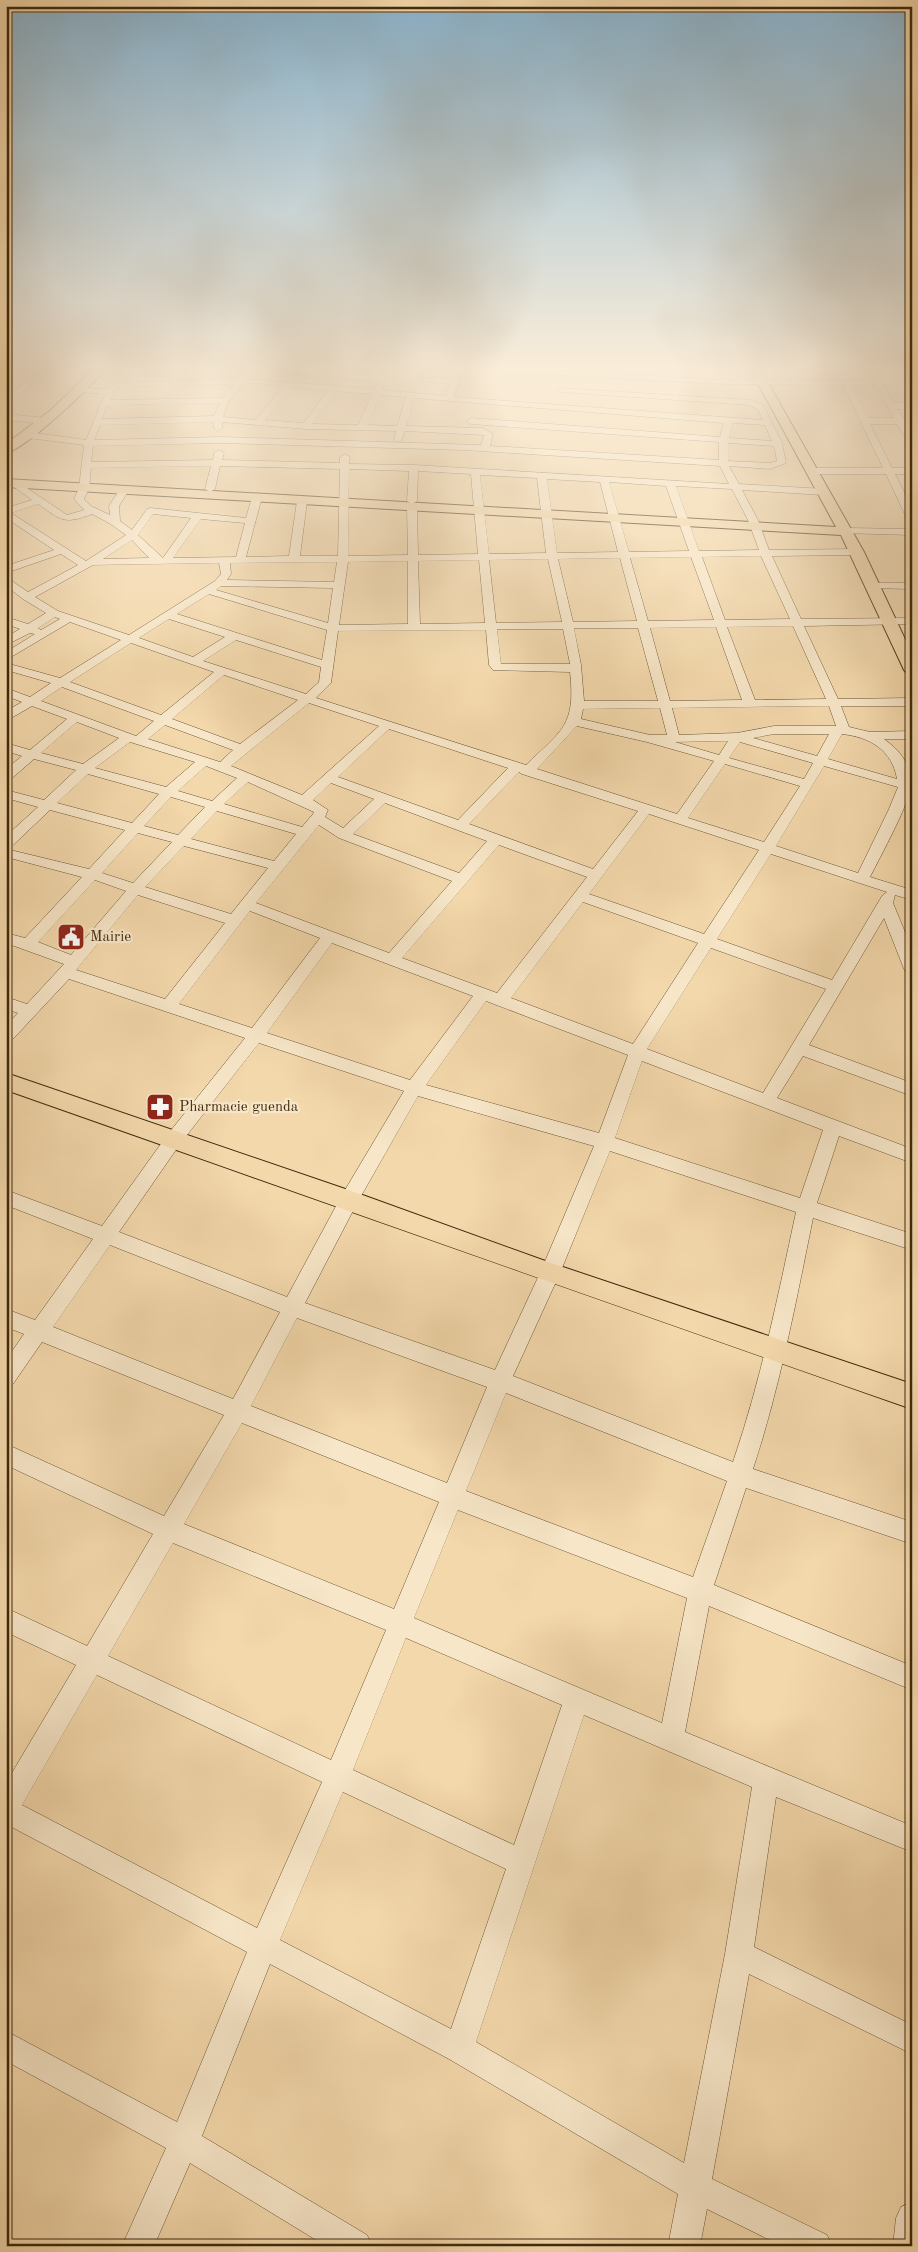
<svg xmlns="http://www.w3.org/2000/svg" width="918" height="2252" font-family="'Old Standard TT',serif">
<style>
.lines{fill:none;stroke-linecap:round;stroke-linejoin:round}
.minor-casing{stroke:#6c5534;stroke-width:1}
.major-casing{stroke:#3f290c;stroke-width:2}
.minor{fill:#f7e6c8;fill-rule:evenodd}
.major{fill:#f3d8ab;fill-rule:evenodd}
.labels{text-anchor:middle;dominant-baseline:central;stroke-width:4.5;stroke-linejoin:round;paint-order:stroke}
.poi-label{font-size:15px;fill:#3f290c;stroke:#f7e6c8;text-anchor:start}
</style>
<rect width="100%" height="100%" fill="#f3d8ab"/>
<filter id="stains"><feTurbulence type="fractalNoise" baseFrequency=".004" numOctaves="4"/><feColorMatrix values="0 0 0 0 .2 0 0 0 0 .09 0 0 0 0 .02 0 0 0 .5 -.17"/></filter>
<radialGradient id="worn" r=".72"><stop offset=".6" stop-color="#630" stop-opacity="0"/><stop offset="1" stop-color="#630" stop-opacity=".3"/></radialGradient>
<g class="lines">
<defs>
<g id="minor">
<polygon points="45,367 54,367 6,404 6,398"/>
<path d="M133,367L173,371L177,373C167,380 142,373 133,367Z"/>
<path d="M466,368H502L724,380L878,381H881L894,403H912V409H897L903,418L912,419V423L906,424L912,434V445L909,444L897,424H870L892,468H912V474H895L912,508V522L907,519L886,474H813L808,471L813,468H883L843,385L724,384L502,372H467L462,374L454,397L763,420L757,409L749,405L560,392L556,390L560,388L751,400L763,405L782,443L786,463L770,469L729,466L739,484L824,489L829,492L824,495L742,490L758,520L769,550L857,549L862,552L857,555L772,556L801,619L912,618V624L804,626L838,699L912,698V706H841L849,727L870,732L912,731V739H884C899,750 911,763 911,784C912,799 879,859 870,877L912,890V900L895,895L893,903L912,949V974L907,973L904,969L884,918L809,1045L912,1083V1096L803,1056L777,1098L912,1149V1163L839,1136L817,1203L912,1234V1250L813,1218C796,1302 780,1387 753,1469L912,1522V1544L746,1488L714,1585L912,1666V1690L709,1606L685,1732L912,1826V1852L776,1797L754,1947L912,2025V2054L749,1974L712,2179L827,2235L832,2246H782L707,2209L700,2246H668L678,2194L449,2059L270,1964L202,2136L367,2235L372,2246H326L190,2163L154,2246H122L166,2148L6,2061V2031L177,2122L247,1952L6,1824V1783L76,1665L6,1632V1608L87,1646L153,1534L6,1465V1444L164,1516L224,1415L42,1342L13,1384L6,1386V1360L24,1334L6,1327V1309L35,1320L93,1239L6,1205V1190L102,1226L168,1134L245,1038L69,979L12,1040L6,1042V1025L18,1013L6,1009V997L27,1004L64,964L6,943V933L25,938L82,877L6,857V849L89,869L125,830L50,810L11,847L6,848V836L38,807L6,798V790L44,800L76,770L34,759L11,779L6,780V769L22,756L6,751V743L30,750L67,719L32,706L6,721V711L22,702L6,696V688L30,697L51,683L6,670V663L60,678L121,640L70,622L6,660V652L35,634L30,633L6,645V637L20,629L6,624V617L28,624L46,613L23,599L6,586V577L28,592L78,565L61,554L6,573V566L54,550L6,518V508L32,500L10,484L15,481L18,482L67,515L84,510L74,499L79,488L84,445L28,438L24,435L28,432L86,440L105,394L80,392L76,390L77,388L107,389L116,383L238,379L245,373L249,375L246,379L374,389L378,380L340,379V375H343L386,376L387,378L382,390L446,396L450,384L420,381L416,379L420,377L452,379L455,371ZM253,383L283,386L256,420L223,417L229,401L243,384ZM234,384L223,398L110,400L118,387ZM852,385H875L894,418H868ZM291,387L328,390L304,423L265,420ZM336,391L372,394L358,425L312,424ZM380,395L406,397L397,426L367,425ZM414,398L724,423L720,437L471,418L467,421L471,424L719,442V460L490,446L493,434L483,428L406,426ZM220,403L214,416L102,419L107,405ZM213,422L214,428L218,431L222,428V422L306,429L396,431L394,439L398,442L402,439L405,431L484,435L481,445L221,437L94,440L100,425ZM733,423L765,425L772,441L729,438ZM221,443L464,450L720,466L729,484L414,465L349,464L350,457L345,454L340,457V463L222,460L224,453L219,450L214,453L213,460L91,462L93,446ZM728,443L774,446L777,461L770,463L728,461ZM211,466L205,489L210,492L215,489L220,466L340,469L338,556H300L307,501L302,498L297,501L289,556L246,557L262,497L260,495L257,494L252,497L246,518L150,508L147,509L132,530L120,521L119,506L129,490L127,488H121L119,490L109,506L110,515L91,506L84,499L89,488L91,468ZM349,469L409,471L407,501L412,504L417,501L418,471L471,474L478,554L418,555L417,507L412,504L407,507L408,555L348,556ZM480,475L537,478L546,553L489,554ZM547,479L600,482L618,552L557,553ZM609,482L666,486L689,551L629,552ZM676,486L732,489L748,520L759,550L699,551ZM38,504C61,520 64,525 92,514L109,523L126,535L86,561L11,513ZM153,514L191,518L163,558L138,535ZM201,519L245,523L236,557L173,558ZM132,540L149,558L103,559ZM761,556L790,619L725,620L702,557ZM691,557L714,620L648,621L630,558ZM620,558L637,621L573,622L558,559ZM548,559L562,622L496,623L489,560ZM479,560L485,623L420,624L418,561ZM408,561V624L339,625L348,562ZM337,562L334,582L227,580L231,574L230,563ZM219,563L221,574L215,581L129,635L58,611L35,597L93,565ZM221,586L333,588L328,623L216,590ZM209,594L327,630L322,660L177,614ZM55,617L60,619L41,630L38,628ZM169,619L225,637L193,657L139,638ZM793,626L826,699L755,700L727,627ZM716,627L742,700L670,701L650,628ZM574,628H638L658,701H584L581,665ZM497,629H563L570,664H501ZM486,630L489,665L493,670L570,672C576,726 562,730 526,765L316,698L331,683L338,631ZM236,640L321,667L319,682L306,694L203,661ZM131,643L214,672L161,715L70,682ZM224,675L298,700L240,744L172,719ZM62,687L154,721L136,736L41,701ZM309,703L379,726L302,795L231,766ZM829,706L836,726H774L737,733L679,735L672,708ZM660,708L667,735H650L581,719L583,709ZM77,722L119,738L83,764L41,753ZM165,725L233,750L220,762L148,739ZM577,726L647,742L714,761L677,814L537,769ZM389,729L508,768L458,820L338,777ZM774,734H829L817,756L753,738ZM842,734C870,737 892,750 897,779L828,759ZM728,741L719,755L675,742ZM130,742L195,762L166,787L95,768ZM740,742L813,763L804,779L729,758ZM725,764L800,786L764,842L688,818ZM206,766L237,778L212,801L178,791ZM824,766L898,787L889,809L858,873L776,846ZM519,772L522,774L638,811L593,869L469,824ZM88,774L159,794L132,823L57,803ZM248,782L314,812L313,814L302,827L224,804ZM331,783L374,799L343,828L325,817L328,810L313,800ZM171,797L205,807L178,835L144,826ZM385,803L487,841L459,873L353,834ZM217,811L296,834L274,861L191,839ZM649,814L759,850L704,934L589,894ZM319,825L339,838L452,881L389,953L256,903ZM138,833L172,842L133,883L102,873ZM499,845L587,877L497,993L402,958ZM184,846L268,868L231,914L145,887ZM771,854L887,892L882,896L832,980L717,939ZM95,880L126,891L71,955L38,942ZM138,895L225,923L165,999L76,970ZM583,902L698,943L633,1044L511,998ZM250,911L320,938L252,1028L179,1004ZM332,943L473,996L410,1080L267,1033ZM711,948L826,989L763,1093L647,1049ZM486,1001L628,1055L599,1133L426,1085ZM259,1043L404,1091L342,1195L287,1297L119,1232L180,1144ZM642,1061L823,1130L800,1198L615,1138ZM418,1096L594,1146L540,1273L495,1370L305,1303L356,1205ZM610,1151L796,1212C778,1296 761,1380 733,1462L513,1376L560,1273ZM110,1245L280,1312L233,1399L53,1327ZM297,1318L487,1387L447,1483L251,1406ZM506,1393L727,1481L693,1577L466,1491ZM242,1423L439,1502L394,1609L184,1524ZM458,1510L687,1598L662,1723L414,1618ZM173,1543L386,1630L331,1760L108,1656ZM406,1638L562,1705L514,1845L353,1770ZM97,1675L322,1782L257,1928L22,1805ZM584,1715L752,1787L725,1954L684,2163L476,2042ZM343,1792L506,1869L451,2029L280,1940Z"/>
<polygon points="6,414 46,418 50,421 46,424 6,420"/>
<polygon points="845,528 912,529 912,535 841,533 841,529"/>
<polygon points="873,583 912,583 912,589 869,588 869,584"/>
<polygon points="912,2202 912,2246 893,2246 896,2218 901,2207"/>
</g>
<g id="major">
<path d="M96,367H107C93,385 26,449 6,453V444L52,409Z"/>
<polygon points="749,367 759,367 864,552 912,654 912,674 907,673 904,670 841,535 6,487 6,479 836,527"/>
<path d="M6,1073L357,1193L551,1263L912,1384V1409C609,1304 308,1196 6,1090Z"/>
</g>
</defs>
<use href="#minor" class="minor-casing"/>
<use href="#major" class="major-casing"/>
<use href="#minor" class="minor"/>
<use href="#major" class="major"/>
</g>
<linearGradient id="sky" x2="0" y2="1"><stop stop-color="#8ab6d2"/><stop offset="0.54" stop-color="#faedd9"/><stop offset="1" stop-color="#faedd9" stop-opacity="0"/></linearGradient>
<rect width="918" height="682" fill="url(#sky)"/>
<defs>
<symbol id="civic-square" viewBox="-11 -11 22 22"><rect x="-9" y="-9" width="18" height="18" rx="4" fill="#8f2418" stroke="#f7e6c8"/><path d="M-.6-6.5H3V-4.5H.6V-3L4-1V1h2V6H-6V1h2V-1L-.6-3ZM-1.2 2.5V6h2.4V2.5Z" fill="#fff"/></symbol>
<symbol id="pharmacy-square" viewBox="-11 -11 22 22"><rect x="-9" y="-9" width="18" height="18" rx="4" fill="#8f2418" stroke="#f7e6c8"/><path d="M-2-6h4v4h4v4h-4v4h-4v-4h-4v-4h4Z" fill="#fff"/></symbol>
</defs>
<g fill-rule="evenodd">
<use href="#civic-square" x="55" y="921" width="32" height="32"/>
<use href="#pharmacy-square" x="144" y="1091" width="32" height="32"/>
</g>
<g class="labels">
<g class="poi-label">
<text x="90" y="937">Mairie</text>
<text x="179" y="1107">Pharmacie guenda</text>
</g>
</g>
<rect width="918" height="2252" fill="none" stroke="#f3d8ab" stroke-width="25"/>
<rect x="8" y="8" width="903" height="2237" fill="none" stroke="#3f290c" stroke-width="2.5"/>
<rect x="12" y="12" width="893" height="2227" fill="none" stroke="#3f290c"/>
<rect width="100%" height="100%" filter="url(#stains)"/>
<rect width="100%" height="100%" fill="url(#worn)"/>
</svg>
